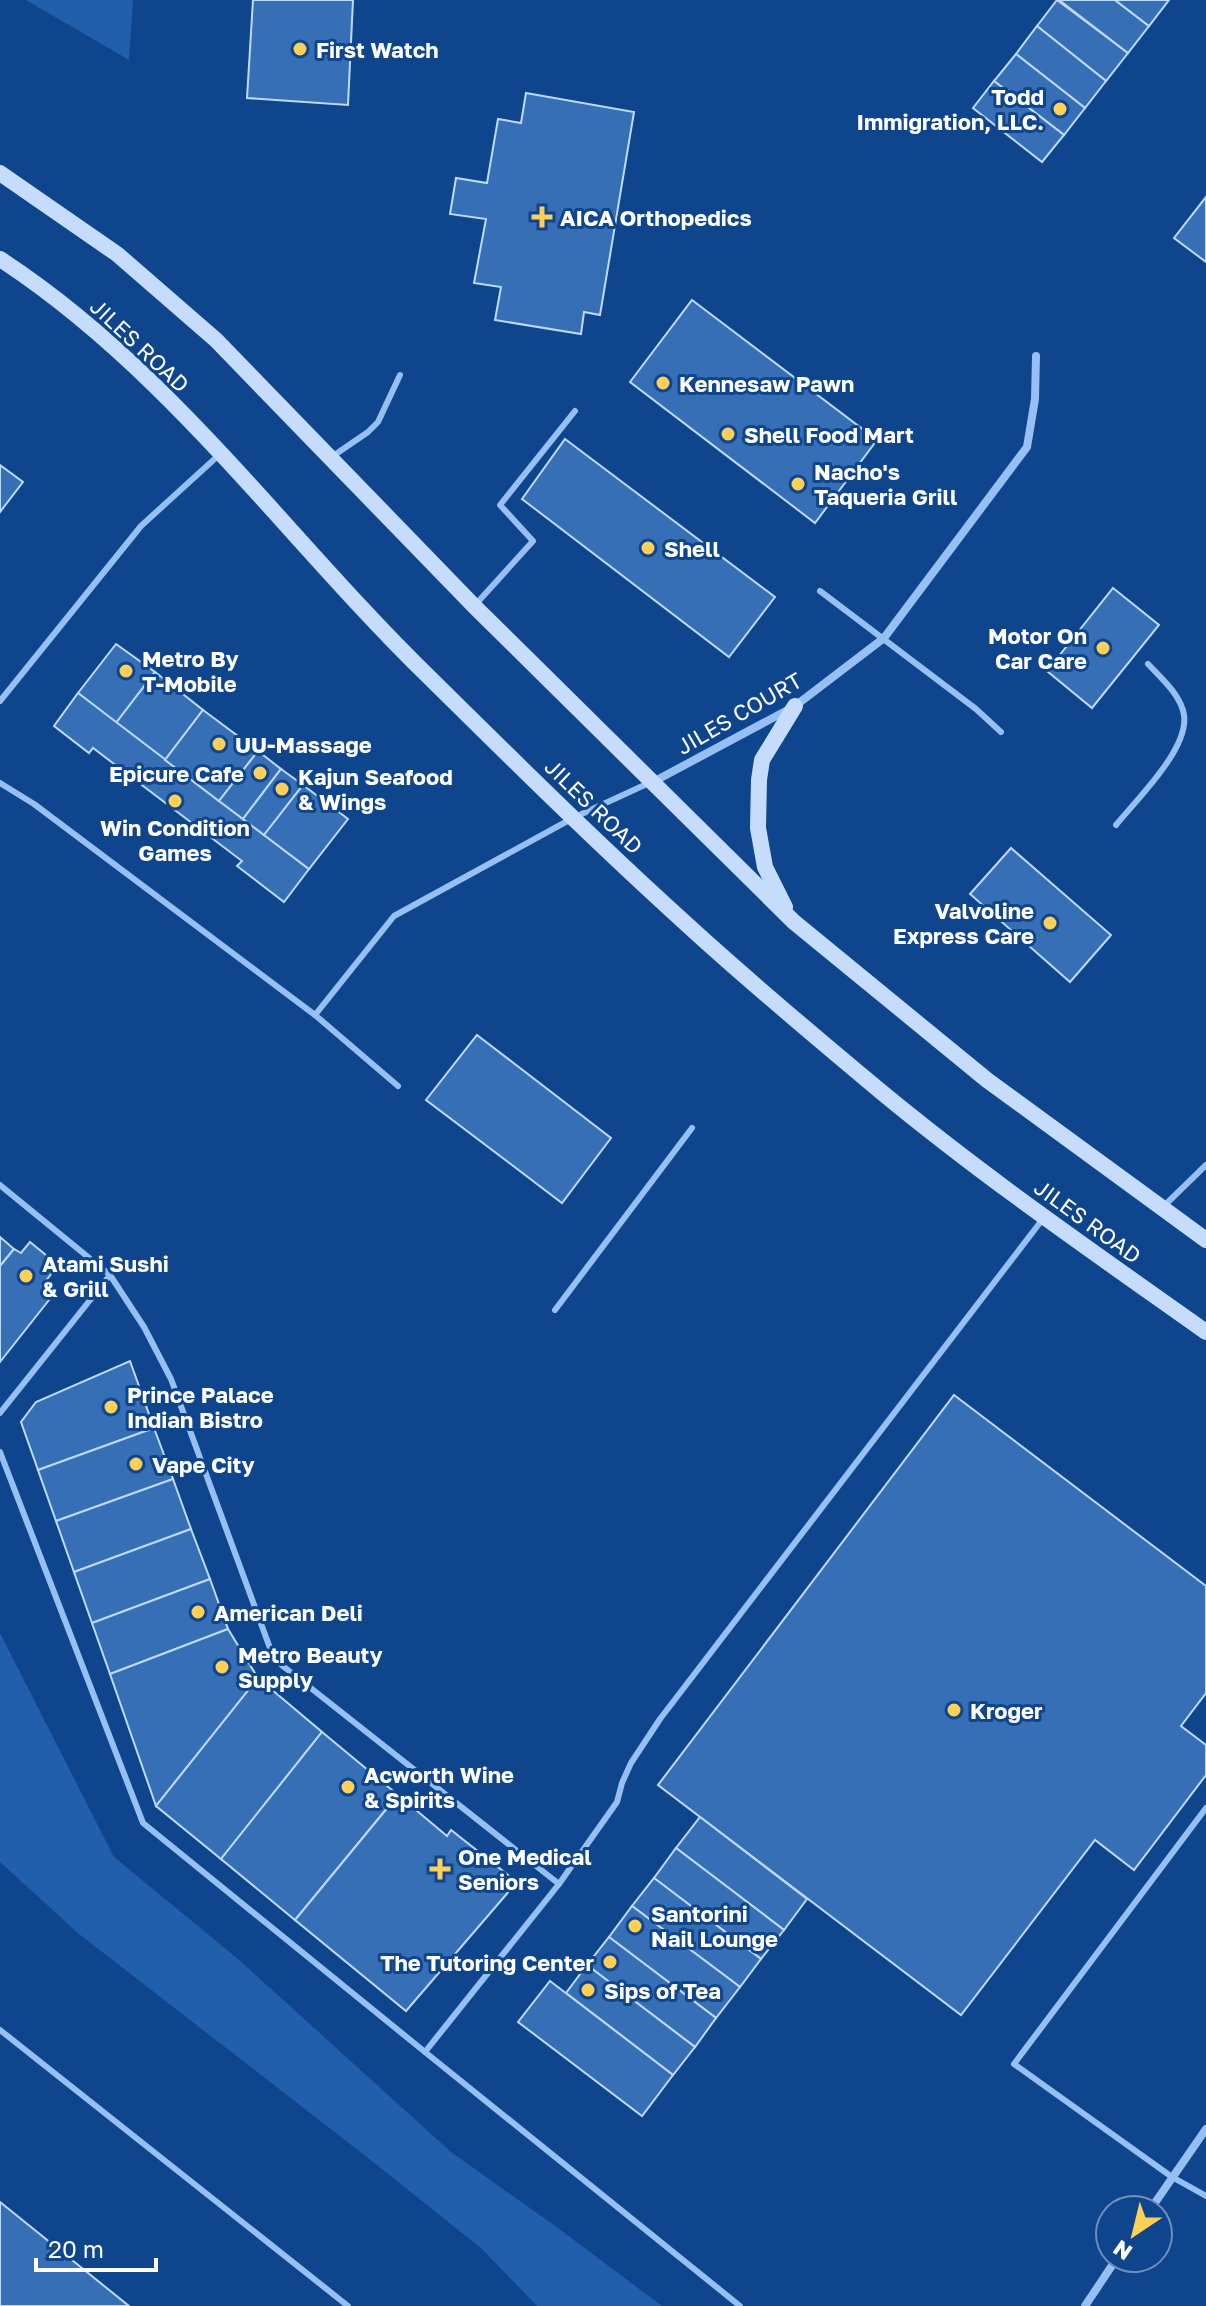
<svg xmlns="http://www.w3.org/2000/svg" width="1206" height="2306" font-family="'Golos Text',sans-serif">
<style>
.green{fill:#215eac}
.building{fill:#376fb6;stroke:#bddafd;stroke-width:2}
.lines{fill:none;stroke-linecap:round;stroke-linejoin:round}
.lane{stroke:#96bff3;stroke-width:6}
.street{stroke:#96bff3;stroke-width:8}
.secondary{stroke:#c5dcfd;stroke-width:16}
.poi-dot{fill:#ffd057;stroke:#0f458c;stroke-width:3}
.labels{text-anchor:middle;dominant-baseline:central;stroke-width:6;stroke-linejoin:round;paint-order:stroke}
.poi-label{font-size:22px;font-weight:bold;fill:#fff;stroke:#0f458c;text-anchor:start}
.street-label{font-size:22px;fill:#fff;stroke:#0f458c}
</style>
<rect width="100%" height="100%" fill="#0f458c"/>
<g class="green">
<polygon points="26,0 133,0 129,60"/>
<polygon points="0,1633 114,1857 238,1959 451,2152 558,2228 662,2306 537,2306 482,2249 363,2154 79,1934 0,1862"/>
</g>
<g class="building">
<polygon points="253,0 353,0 348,105 247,98"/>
<polygon points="1057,0 1128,53 1106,81 1037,26"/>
<polygon points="1059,0 1115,0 1149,26 1128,53"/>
<polygon points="1115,0 1169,0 1149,26"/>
<polygon points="1037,26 1106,81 1085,108 1016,54"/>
<polygon points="1016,54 1085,108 1064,135 994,81"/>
<polygon points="994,81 1064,135 1042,162 973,108"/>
<polygon points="526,93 634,112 600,315 584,312 581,334 495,320 501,287 474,283 486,219 450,214 456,178 487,183 498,119 521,123"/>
<polygon points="1206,197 1206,262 1174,238"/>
<polygon points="692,300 877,440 815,523 630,382"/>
<polygon points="565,439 775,597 729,657 522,499"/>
<polygon points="0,465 23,482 0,512"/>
<polygon points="1113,588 1159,625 1092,708 1047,671"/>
<polygon points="116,644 155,672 116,723 78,693"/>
<polygon points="155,672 203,710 165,760 116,723"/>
<polygon points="78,693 309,869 284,902 237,866 242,861 93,748 89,753 54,726"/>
<polygon points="203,710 258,751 219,801 165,760"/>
<polygon points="258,751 281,769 243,819 219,801"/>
<polygon points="281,769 303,785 264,835 243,819"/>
<polygon points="303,785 348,819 309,869 264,835"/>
<polygon points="1011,848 1111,935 1070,982 970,894"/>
<polygon points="477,1035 611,1138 562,1203 426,1100"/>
<polygon points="0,1237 14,1249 0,1266"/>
<polygon points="30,1242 58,1265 42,1286 53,1295 0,1362 0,1266 14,1249 21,1253"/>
<polygon points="130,1361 154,1428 38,1470 21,1422 36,1402"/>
<polygon points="954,1395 1206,1586 1206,1693 1181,1726 1206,1745 1206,1775 1134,1870 1095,1840 961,2015 658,1785"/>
<polygon points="154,1428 173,1479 56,1521 38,1470"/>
<polygon points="173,1479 191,1529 74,1572 56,1521"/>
<polygon points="191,1529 210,1579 92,1623 74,1572"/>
<polygon points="210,1579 228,1629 110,1674 92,1623"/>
<polygon points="228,1629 258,1678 156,1806 110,1674"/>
<polygon points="258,1678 322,1732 221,1859 156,1806"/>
<polygon points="322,1732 398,1795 295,1920 221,1859"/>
<polygon points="398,1795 447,1836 451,1830 517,1882 406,2011 295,1920"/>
<polygon points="700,1817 807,1899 784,1930 676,1848"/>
<polygon points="676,1848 784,1930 761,1959 654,1878"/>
<polygon points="654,1878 761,1959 740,1987 632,1906"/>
<polygon points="632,1906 740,1987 716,2018 609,1937"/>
<polygon points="609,1937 716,2018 695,2047 587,1965"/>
<polygon points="587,1965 695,2047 673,2075 566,1993"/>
<polygon points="550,1981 673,2075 642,2116 518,2022"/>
<polygon points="0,2202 129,2306 0,2306"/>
</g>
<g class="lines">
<g class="lane">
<polyline points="333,456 368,432 378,422 400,375"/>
<polyline points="820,591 976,709 1001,732"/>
<polyline points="476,604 533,541 500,505 575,411"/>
<polyline points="0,701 141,526 220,454"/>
<polyline points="0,783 34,804 315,1015 398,1086"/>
<path d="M1116,825C1137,799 1189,749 1184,715C1181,695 1161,678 1148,664"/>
<polyline points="315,1015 394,916 573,818 649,783"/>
<polyline points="0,1185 110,1275 144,1327 171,1379 274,1659 559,1884"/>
<polyline points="1164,1206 1206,1165"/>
<polyline points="555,1310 692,1128"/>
<polyline points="0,1413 110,1275"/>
<polyline points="0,1452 143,1823 425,2052"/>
<polyline points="1206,1808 1014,2064 1172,2177 1206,2196"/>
<polyline points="0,2030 348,2306"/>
<polyline points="740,2306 425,2052 559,1884 617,1802 622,1783 631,1763 660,1719 1042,1220"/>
</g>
<g class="street">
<polyline points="653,782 795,706 884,638 1027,447 1035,399 1036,356"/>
<polyline points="1150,2210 1206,2129"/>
<polyline points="1085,2306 1117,2258"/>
</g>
<g class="secondary">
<polyline points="0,173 117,254 216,340 474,606 794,922 987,1080 1206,1240"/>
<path d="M0,259C169,369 287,539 430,678C513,760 596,842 682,920C746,979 813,1035 879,1090C984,1177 1096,1254 1206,1332"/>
<polyline points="785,907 765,867 758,828 759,780 762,760 795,706"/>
</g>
</g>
<g class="poi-dot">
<circle cx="300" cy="49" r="8"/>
<circle cx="1060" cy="109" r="8"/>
<path d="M538 205h8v8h8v8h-8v8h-8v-8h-8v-8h8z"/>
<circle cx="663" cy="383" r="8"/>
<circle cx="728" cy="434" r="8"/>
<circle cx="798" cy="484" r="8"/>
<circle cx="648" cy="548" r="8"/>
<circle cx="1103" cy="648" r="8"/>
<circle cx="126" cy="671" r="8"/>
<circle cx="219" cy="744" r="8"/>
<circle cx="260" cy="773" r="8"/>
<circle cx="282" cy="789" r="8"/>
<circle cx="175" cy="801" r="8"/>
<circle cx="1050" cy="923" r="8"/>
<circle cx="26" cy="1276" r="8"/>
<circle cx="111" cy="1407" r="8"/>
<circle cx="136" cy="1464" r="8"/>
<circle cx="198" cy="1612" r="8"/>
<circle cx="222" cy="1667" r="8"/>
<circle cx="954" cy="1710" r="8"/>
<circle cx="348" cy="1787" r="8"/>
<path d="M436 1857h8v8h8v8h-8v8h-8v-8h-8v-8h8z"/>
<circle cx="635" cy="1926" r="8"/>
<circle cx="610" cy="1962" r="8"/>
<circle cx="588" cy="1990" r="8"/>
</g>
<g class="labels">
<g class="poi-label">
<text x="316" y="49">First Watch</text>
<text x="1044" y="96" text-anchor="end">Todd<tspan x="1044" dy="25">Immigration, LLC.</tspan></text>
<text x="560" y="217">AICA Orthopedics</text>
<text x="679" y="383">Kennesaw Pawn</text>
<text x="744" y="434">Shell Food Mart</text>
<text x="814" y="471">Nacho's<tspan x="814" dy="25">Taqueria Grill</tspan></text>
<text x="664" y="548">Shell</text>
<text x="1087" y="635" text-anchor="end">Motor On<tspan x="1087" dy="25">Car Care</tspan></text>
<text x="142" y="658">Metro By<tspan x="142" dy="25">T-Mobile</tspan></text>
<text x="235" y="744">UU-Massage</text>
<text x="244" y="773" text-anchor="end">Epicure Cafe</text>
<text x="298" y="776">Kajun Seafood<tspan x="298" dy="25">&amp; Wings</tspan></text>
<text x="175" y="827" text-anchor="middle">Win Condition<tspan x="175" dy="25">Games</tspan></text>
<text x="1034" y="910" text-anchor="end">Valvoline<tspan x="1034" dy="25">Express Care</tspan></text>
<text x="42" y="1263">Atami Sushi<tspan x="42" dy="25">&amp; Grill</tspan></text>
<text x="127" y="1394">Prince Palace<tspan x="127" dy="25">Indian Bistro</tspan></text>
<text x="152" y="1464">Vape City</text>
<text x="214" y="1612">American Deli</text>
<text x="238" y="1654">Metro Beauty<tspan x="238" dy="25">Supply</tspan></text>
<text x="970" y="1710">Kroger</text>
<text x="364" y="1774">Acworth Wine<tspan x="364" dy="25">&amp; Spirits</tspan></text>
<text x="458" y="1856">One Medical<tspan x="458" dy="25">Seniors</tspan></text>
<text x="651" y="1913">Santorini<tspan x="651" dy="25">Nail Lounge</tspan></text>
<text x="594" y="1962" text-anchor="end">The Tutoring Center</text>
<text x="604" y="1990">Sips of Tea</text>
</g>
<g class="street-label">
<text transform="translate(140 345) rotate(43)">JILES ROAD</text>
<text transform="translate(739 713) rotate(-30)">JILES COURT</text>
<text transform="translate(594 806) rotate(44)">JILES ROAD</text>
<text transform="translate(1088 1221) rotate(36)">JILES ROAD</text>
</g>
</g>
<g transform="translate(1134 2234) rotate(215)"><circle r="38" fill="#0f458c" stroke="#6f8fba" stroke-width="2"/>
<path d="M0-6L14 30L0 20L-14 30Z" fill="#ffd057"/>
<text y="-12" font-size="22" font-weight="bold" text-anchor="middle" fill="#ffffff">N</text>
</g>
<path d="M36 2258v12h120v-12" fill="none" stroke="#ffffff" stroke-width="4"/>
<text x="48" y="2258" font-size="24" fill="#ffffff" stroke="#0f458c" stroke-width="6" paint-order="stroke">20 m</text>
</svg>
